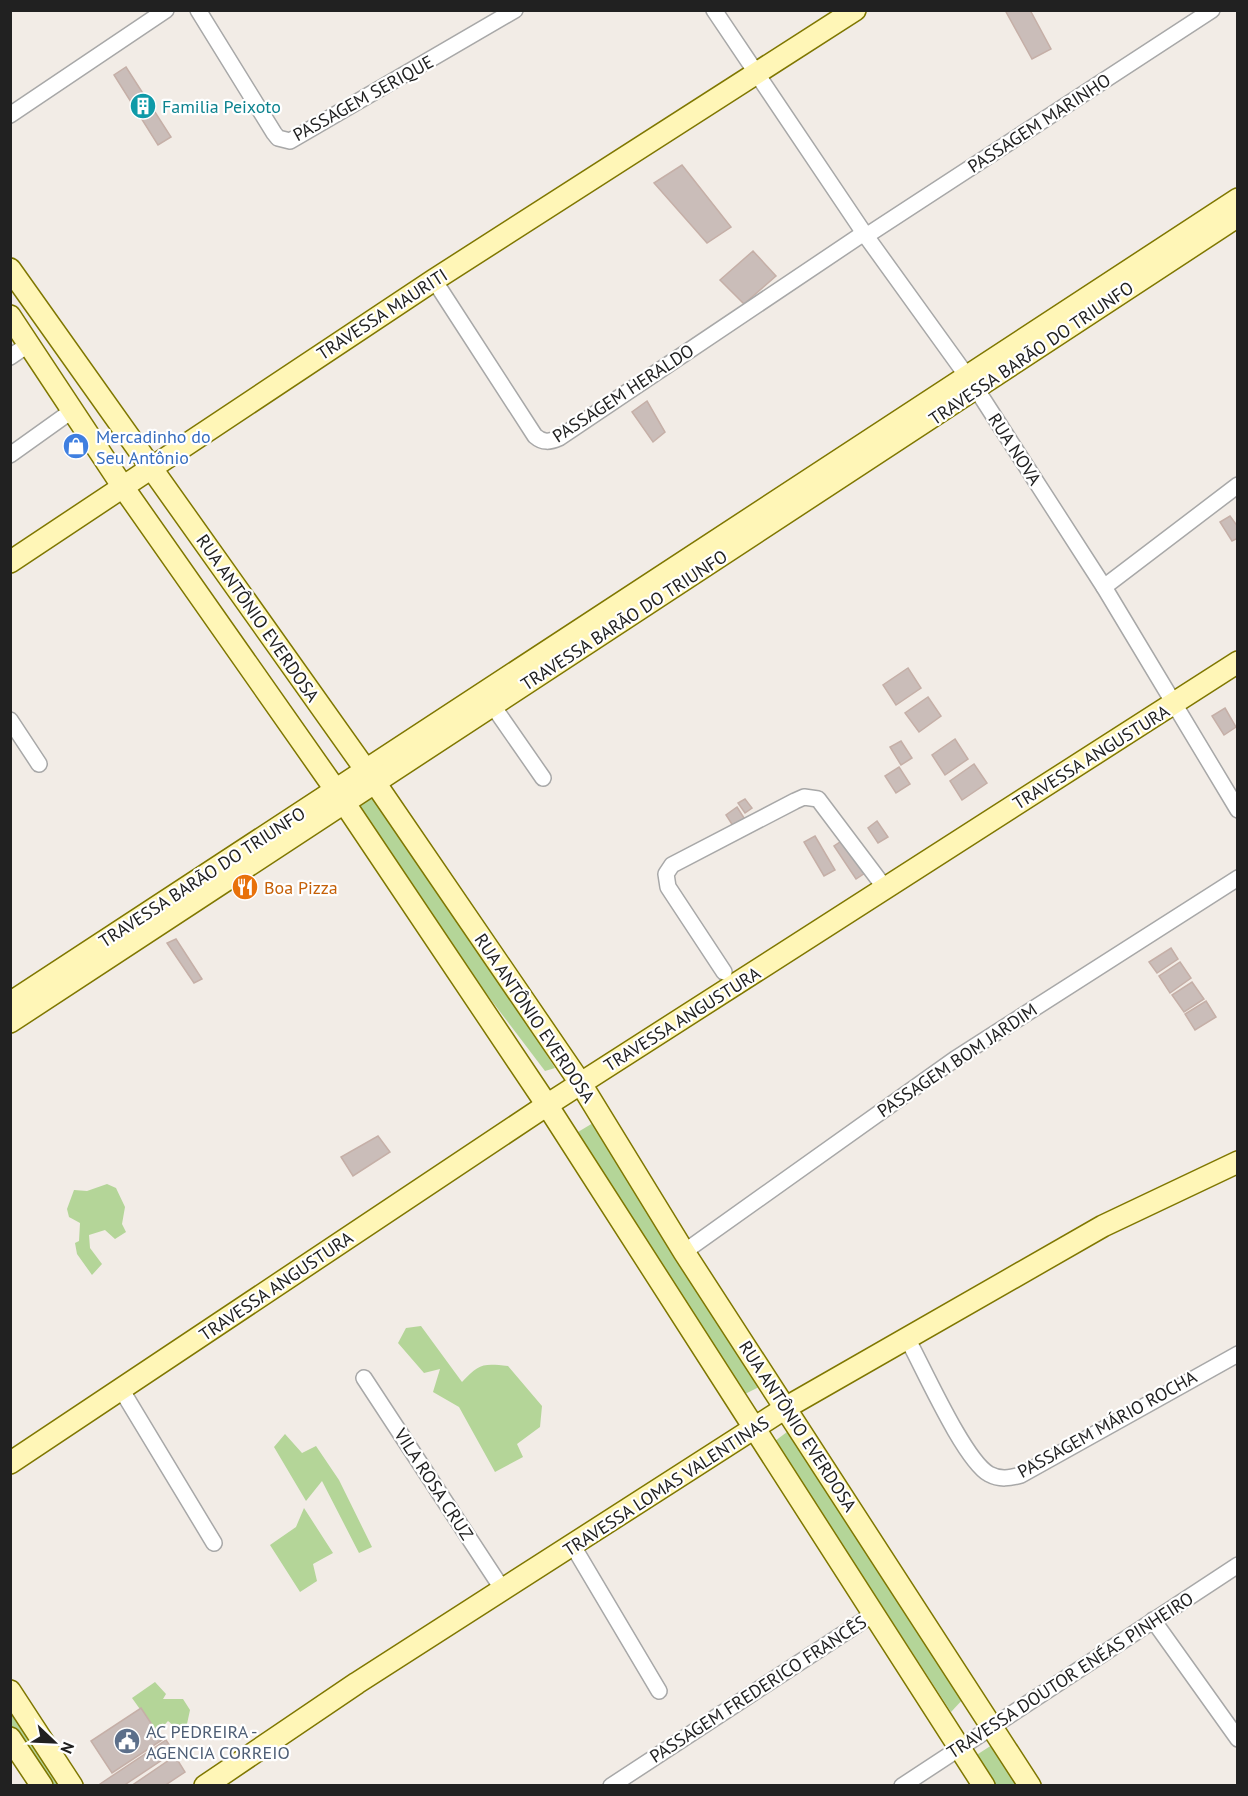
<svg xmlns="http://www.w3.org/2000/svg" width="1248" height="1796" font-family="'PT Sans',sans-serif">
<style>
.forest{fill:#b4d598}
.building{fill:#cabdb9;stroke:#c5afa7;stroke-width:1.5}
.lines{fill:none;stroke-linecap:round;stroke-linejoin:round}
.street-casing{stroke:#a8a8a8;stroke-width:18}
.secondary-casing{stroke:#7f7700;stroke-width:24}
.street{stroke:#fff;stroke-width:15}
.secondary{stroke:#fff6b7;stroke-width:21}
.labels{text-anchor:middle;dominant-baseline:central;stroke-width:4.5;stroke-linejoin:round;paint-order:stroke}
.street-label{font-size:18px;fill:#212121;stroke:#fff}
.culture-label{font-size:18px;fill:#0d838f;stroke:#fff;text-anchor:start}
.shop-label{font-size:18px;fill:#366cbe;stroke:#fff;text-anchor:start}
.food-label{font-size:18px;fill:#c56008;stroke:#fff;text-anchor:start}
.service-label{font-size:18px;fill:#4e5e75;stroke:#fff;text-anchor:start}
</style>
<rect width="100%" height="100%" fill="#f2ece6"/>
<g class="forest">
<polygon points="380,790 555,1068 545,1071 350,814"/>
<polygon points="593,1123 763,1385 743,1395 578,1132"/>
<polygon points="107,1184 116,1188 125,1207 122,1224 126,1232 115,1239 105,1230 89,1235 90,1248 102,1264 92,1275 77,1254 75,1243 79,1241 80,1223 69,1217 67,1209 74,1190 87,1191"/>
<path d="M421,1326L462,1382C479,1364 482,1363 508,1366L542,1406L540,1427L517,1444L523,1457L495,1472L459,1407L433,1392L440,1369L424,1373L398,1343L406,1328Z"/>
<polygon points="791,1429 964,1698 951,1712 775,1441"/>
<polygon points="285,1434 302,1453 316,1446 339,1480 372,1547 359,1553 322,1481 306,1501 274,1447"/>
<polygon points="304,1508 333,1553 313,1564 317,1581 300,1592 270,1545 296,1527"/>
<polygon points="155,1682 166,1694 163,1699 183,1699 190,1710 187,1724 179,1730 168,1721 157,1733 132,1698"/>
<polygon points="10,1701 66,1785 47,1785 11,1729"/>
<polygon points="995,1743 1023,1785 994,1785 975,1756"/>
</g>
<g class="building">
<polygon points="1005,10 1030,10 1051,49 1032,59"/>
<polygon points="126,67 171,137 158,145 114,75"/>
<polygon points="682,165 731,227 707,243 654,183"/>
<polygon points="753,251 776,276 744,304 720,280"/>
<polygon points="647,401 665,432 653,442 632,412"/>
<polygon points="1230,516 1238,527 1238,538 1232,541 1220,522"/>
<polygon points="908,668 921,688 896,705 883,685"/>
<polygon points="928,697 941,716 919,732 905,713"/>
<polygon points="1225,708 1236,727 1224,735 1212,716"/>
<polygon points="955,739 968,759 945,775 932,755"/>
<polygon points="901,741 912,758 901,765 890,747"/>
<polygon points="974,764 987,783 962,800 950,781"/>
<polygon points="899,767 910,784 896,793 885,776"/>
<polygon points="745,799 752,808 745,813 738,803"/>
<polygon points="737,807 746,821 735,829 726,815"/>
<polygon points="877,821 888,837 878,843 868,828"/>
<polygon points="815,836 835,870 824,876 804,842"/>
<polygon points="843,840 865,873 856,879 834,846"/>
<polygon points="176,939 202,979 194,983 167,943"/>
<polygon points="1171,948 1178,959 1157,973 1149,962"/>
<polygon points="1180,962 1191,978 1170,993 1159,976"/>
<polygon points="1192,982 1204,999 1184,1012 1172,995"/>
<polygon points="1206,1001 1216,1017 1195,1030 1185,1014"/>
<polygon points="378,1136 390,1152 353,1176 341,1157"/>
<polygon points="141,1708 162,1740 112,1773 91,1741"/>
<polygon points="166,1740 174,1752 123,1786 102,1786 100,1784"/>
<polygon points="175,1756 185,1772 164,1786 131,1786"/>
</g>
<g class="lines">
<defs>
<g id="street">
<polyline points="198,10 274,133 278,138 290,141 515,10"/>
<polyline points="714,10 866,236 977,390 1104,587 1238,810"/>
<polyline points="10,115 166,10"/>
<polyline points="866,236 1212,10"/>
<path d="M434,280L535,436C543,443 550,442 559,438L864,233"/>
<polyline points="10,357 29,344"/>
<polyline points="10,455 73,410"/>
<polyline points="1104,587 1238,485"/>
<polyline points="493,706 543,778"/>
<polyline points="10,720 39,764"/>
<polyline points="724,972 668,887 666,874 672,865 795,801 804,797 818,799 885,888"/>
<polyline points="684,1252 955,1059 1238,878"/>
<path d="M907,1338C923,1367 964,1460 989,1474C1000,1480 1010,1478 1021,1475L1238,1354"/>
<polyline points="364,1378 503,1590"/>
<polyline points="121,1389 214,1543"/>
<polyline points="573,1546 659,1691"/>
<polyline points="1153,1620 1238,1739"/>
<polyline points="611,1786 875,1613"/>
<polyline points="902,1786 1238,1565"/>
</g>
<g id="secondary">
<polyline points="10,269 380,790 581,1084 684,1252 1030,1786"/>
<polyline points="10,316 123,487 335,789 547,1105 984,1786"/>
<polyline points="10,562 434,280 855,10"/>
<polyline points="10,1003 1238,199"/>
<polyline points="10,1022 1238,216"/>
<polyline points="10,1463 547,1105 1238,662"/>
<polyline points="10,1691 72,1786"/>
<polyline points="10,1738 42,1786"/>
<polyline points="205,1786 357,1683 787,1407 1103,1226 1238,1162"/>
</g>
</defs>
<use href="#street" class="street-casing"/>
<use href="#secondary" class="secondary-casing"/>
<use href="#street" class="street"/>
<use href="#secondary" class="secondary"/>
</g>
<defs>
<symbol id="building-disc" viewBox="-11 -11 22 22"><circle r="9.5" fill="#0f9aa8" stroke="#fff"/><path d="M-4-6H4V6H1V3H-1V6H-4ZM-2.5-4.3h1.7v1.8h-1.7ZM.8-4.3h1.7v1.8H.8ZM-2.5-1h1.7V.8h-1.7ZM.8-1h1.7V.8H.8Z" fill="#fff"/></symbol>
<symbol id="shop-disc" viewBox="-11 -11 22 22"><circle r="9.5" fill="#3f7fe0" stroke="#fff"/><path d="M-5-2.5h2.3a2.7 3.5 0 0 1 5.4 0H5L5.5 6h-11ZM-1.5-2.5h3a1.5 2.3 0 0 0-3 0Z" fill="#fff"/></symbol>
<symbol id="restaurant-disc" viewBox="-11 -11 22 22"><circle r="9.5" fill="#e8710a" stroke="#fff"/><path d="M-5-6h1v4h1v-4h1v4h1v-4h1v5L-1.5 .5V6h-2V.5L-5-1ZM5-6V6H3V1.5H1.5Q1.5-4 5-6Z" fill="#fff"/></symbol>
<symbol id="civic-disc" viewBox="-11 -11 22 22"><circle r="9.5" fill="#5c6f8a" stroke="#fff"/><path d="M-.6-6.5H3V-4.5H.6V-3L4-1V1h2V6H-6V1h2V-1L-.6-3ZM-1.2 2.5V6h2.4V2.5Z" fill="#fff"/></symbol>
</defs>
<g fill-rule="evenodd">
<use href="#building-disc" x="128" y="91" width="30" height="30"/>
<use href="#shop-disc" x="61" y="431" width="30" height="30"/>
<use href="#restaurant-disc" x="230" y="872" width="30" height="30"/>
<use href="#civic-disc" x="112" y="1726" width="30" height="30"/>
</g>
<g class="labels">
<g class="street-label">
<text transform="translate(363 98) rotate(-29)">PASSAGEM SERIQUE</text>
<text transform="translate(1039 123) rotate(-33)">PASSAGEM MARINHO</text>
<text transform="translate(382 314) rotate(-33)">TRAVESSA MAURITI</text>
<text transform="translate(1031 353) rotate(-34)">TRAVESSA BARÃO DO TRIUNFO</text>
<text transform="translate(623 393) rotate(-33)">PASSAGEM HERALDO</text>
<text transform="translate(1015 449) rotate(57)">RUA NOVA</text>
<text transform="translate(258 618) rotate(55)">RUA ANTÔNIO EVERDOSA</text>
<text transform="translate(624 620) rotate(-33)">TRAVESSA BARÃO DO TRIUNFO</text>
<text transform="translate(1091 757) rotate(-32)">TRAVESSA ANGUSTURA</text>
<text transform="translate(202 877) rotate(-33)">TRAVESSA BARÃO DO TRIUNFO</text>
<text transform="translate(535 1018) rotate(56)">RUA ANTÔNIO EVERDOSA</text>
<text transform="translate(682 1019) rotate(-32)">TRAVESSA ANGUSTURA</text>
<text transform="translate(957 1060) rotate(-34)">PASSAGEM BOM JARDIM</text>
<text transform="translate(276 1286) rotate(-34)">TRAVESSA ANGUSTURA</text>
<text transform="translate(1107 1424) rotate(-29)">PASSAGEM MÁRIO ROCHA</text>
<text transform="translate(798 1426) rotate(57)">RUA ANTÔNIO EVERDOSA</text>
<text transform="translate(434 1484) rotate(57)">VILA ROSA CRUZ</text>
<text transform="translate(666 1486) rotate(-33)">TRAVESSA LOMAS VALENTINAS</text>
<text transform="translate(1070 1675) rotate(-33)">TRAVESSA DOUTOR ENÉAS PINHEIRO</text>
<text transform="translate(758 1689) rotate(-33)">PASSAGEM FREDERICO FRANCÊS</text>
</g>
<g class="culture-label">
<text x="162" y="106">Familia Peixoto</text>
</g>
<g class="shop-label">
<text x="96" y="436">Mercadinho do<tspan x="96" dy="21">Seu Antônio</tspan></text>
</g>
<g class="food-label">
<text x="264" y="887">Boa Pizza</text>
</g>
<g class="service-label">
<text x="146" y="1731">AC PEDREIRA -<tspan x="146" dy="21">AGENCIA CORREIO</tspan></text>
</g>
</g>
<rect width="1248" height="1796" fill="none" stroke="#212121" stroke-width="24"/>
<g transform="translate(54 1742) rotate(113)" stroke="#ffffff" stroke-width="4.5" paint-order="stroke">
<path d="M0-4.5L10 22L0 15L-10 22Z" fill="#212121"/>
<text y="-9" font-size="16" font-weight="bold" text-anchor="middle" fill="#212121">N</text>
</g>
</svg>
